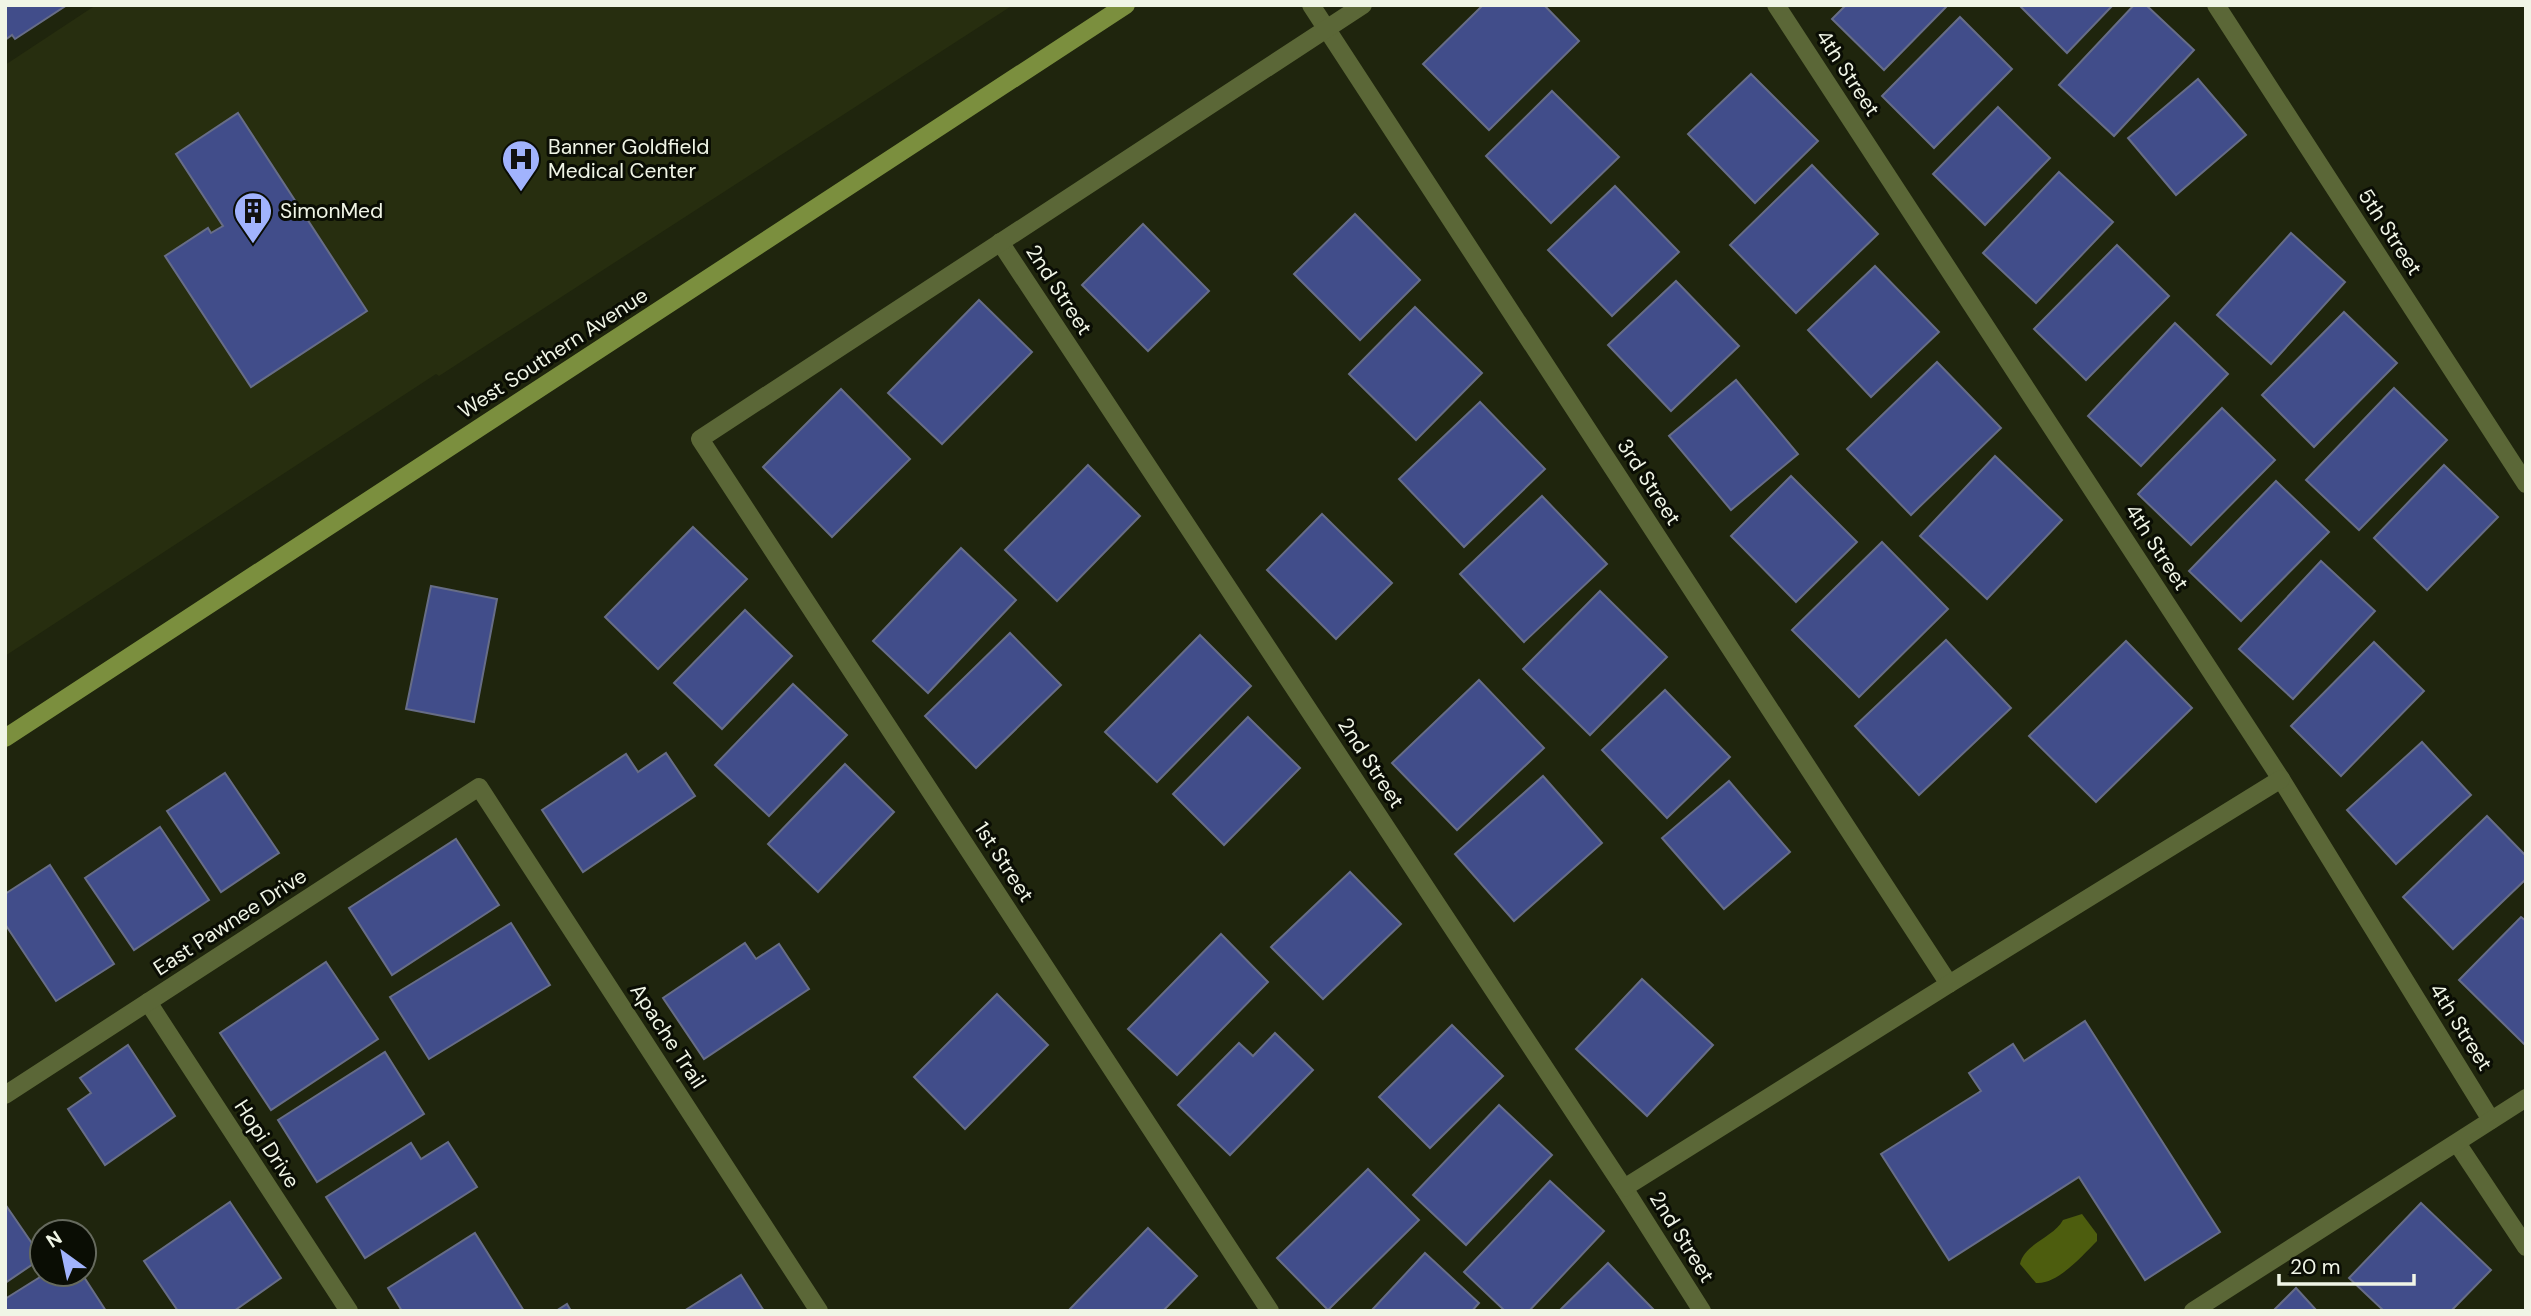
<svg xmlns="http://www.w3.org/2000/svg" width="2531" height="1316" font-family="'DM Sans',sans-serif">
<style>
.built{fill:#272e0f}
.water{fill:#4d5d0e}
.building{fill:#414d8a;stroke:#676d87;stroke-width:2}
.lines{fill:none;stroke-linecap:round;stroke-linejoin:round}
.service{stroke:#5b6737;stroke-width:18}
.secondary{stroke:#7b8f3e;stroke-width:18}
.labels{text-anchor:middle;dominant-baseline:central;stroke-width:6;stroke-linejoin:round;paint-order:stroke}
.street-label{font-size:21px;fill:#f0f5e6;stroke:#0a0d04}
.poi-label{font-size:21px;fill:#f0f5e6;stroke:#0a0d04;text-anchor:start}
</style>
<rect width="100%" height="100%" fill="#1f250d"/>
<polygon class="built" points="96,5 1013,5 439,376 436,374 5,656 5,65"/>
<path class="water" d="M2082,1214L2097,1234V1241C2083,1255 2057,1285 2036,1283L2020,1264C2024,1244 2054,1237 2063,1220Z"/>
<g class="building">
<polygon points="5,5 67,5 15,39 12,35 5,40"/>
<polygon points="1483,5 1544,5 1579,41 1489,130 1423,64"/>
<polygon points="1846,5 1948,5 1884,70 1832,19"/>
<polygon points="2019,5 2113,5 2067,53"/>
<polygon points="2134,5 2146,5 2194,50 2114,136 2059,85"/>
<polygon points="1960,17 2012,69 1934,148 1882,96"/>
<polygon points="1751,74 1818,141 1755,203 1688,134"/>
<polygon points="2198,79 2246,135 2176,195 2128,138"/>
<polygon points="1552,91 1619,157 1551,223 1486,156"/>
<polygon points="1998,107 2050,158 1985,225 1933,174"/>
<polygon points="238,113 367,311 251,387 165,256 208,228 211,233 223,226 176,154"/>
<polygon points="1812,165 1878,234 1796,313 1730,245"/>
<polygon points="2059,172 2113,222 2036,303 1983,253"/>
<polygon points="1615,186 1679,252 1612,316 1548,250"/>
<polygon points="1355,214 1420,280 1360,340 1294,274"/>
<polygon points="1143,224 1209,291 1148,351 1082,285"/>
<polygon points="2291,233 2345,282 2271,364 2217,315"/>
<polygon points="2117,245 2169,296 2086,380 2034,329"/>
<polygon points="1875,266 1939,332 1871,397 1808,330"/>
<polygon points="1676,281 1739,346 1671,411 1608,345"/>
<polygon points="979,300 1032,352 942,444 888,393"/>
<polygon points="1415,307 1482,373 1416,440 1349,374"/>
<polygon points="2344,312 2397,363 2314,447 2262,395"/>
<polygon points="2175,323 2228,374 2141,466 2088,416"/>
<polygon points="1937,362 2001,428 1911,515 1847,449"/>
<polygon points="1736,380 1798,454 1731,510 1669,436"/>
<polygon points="2394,388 2447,440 2359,530 2306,480"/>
<polygon points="841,389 910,459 832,537 763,467"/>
<polygon points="1480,402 1545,469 1464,547 1399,479"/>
<polygon points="2222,408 2275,460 2191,545 2138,494"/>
<polygon points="1995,456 2062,520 1987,599 1920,536"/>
<polygon points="1088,465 1140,516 1057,601 1005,550"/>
<polygon points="2444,465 2498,517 2427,590 2374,538"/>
<polygon points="1791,476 1857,542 1796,602 1731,536"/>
<polygon points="2276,481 2329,532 2241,621 2189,571"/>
<polygon points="1542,496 1607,564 1524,642 1460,574"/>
<polygon points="1322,514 1392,583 1336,639 1267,570"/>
<polygon points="693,527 747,579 658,669 605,617"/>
<polygon points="1882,542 1948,609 1859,697 1792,630"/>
<polygon points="961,548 1016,600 928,693 873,641"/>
<polygon points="2321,561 2375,611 2293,699 2239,649"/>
<polygon points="431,586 497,599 474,722 406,709"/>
<polygon points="1600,591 1667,657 1590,735 1523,669"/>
<polygon points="745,610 792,656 722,729 674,683"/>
<polygon points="1010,633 1061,685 976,768 925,716"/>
<polygon points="1200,635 1251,686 1157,782 1105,732"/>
<polygon points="1946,640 2011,708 1919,795 1855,726"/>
<polygon points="2126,641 2192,708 2096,802 2029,736"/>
<polygon points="2374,642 2424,691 2341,776 2291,726"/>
<polygon points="1479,680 1544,748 1457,830 1392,763"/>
<polygon points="793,684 847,735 769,816 715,765"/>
<polygon points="1665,690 1730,757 1667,818 1602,750"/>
<polygon points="1248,717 1300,768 1224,845 1173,794"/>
<polygon points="2422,742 2471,795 2396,864 2347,810"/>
<polygon points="666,753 695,796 583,872 542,810 626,754 638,772"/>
<polygon points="845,764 894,812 818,892 768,844"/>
<polygon points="225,773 279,853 221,892 167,811"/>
<polygon points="1543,776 1602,843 1514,921 1455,854"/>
<polygon points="1729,781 1790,852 1724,909 1662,838"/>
<polygon points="2487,816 2526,856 2526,879 2453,949 2403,897"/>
<polygon points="160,827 209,900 134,950 85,878"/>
<polygon points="456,839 499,905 392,975 349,908"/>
<polygon points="50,865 114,964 56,1001 5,924 5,894"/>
<polygon points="1350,872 1401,924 1323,999 1271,947"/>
<polygon points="2521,917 2526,921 2525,1045 2459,980"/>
<polygon points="511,923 550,985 429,1059 390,997"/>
<polygon points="1221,934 1268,982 1177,1075 1128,1029"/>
<polygon points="745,943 756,959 779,944 809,989 704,1059 663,998"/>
<polygon points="326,962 378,1039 271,1110 220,1033"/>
<polygon points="1642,979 1713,1045 1647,1116 1576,1049"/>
<polygon points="997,994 1048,1045 965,1129 914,1077"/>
<polygon points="2085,1021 2220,1232 2145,1280 2079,1177 1949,1260 1881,1154 1981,1091 1969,1073 2013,1044 2024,1061"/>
<polygon points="1452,1025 1503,1076 1430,1148 1379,1097"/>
<polygon points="1275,1033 1313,1070 1230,1155 1178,1105 1239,1043 1253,1056"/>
<polygon points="128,1045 175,1116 105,1165 68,1109 91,1093 80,1078"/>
<polygon points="385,1052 424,1114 317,1182 278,1120"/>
<polygon points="1499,1105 1552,1155 1466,1245 1413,1195"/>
<polygon points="448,1142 477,1187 365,1258 326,1197 411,1143 421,1159"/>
<polygon points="1368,1169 1419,1220 1328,1310 1277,1258"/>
<polygon points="1550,1181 1604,1231 1529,1311 1505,1311 1464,1272"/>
<polygon points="230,1202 281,1278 234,1311 178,1311 144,1261"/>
<polygon points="2421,1203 2491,1270 2451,1311 2384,1311 2349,1278"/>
<polygon points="5,1204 42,1258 5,1283"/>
<polygon points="1148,1228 1197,1276 1163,1311 1068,1311"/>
<polygon points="475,1233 524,1311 402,1311 388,1288"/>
<polygon points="1425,1253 1479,1303 1472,1311 1371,1311"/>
<polygon points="1608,1263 1655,1311 1559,1311"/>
<polygon points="45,1274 82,1274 106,1311 5,1311 5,1299"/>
<polygon points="741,1275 764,1311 684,1311"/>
<polygon points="2296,1288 2317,1311 2273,1311"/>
<polygon points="567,1304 571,1311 556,1311"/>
</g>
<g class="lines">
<g class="service">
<polyline points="1311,5 1949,984"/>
<polyline points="1776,5 2281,779 2491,1120"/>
<polyline points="2216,5 2526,484"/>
<polyline points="1000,242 1624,1188 1702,1311"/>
<polyline points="148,1002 349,1311"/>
<polyline points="5,1095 479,787 819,1311"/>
<polyline points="2457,1143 2526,1247"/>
<polyline points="1624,1188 1949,984 2281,779"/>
<polyline points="1270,1311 700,439 1363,5"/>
<polyline points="2193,1311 2526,1098"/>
</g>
<polyline class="secondary" points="5,738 1126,5"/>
</g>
<defs>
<symbol id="hospital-pin" viewBox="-11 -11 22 30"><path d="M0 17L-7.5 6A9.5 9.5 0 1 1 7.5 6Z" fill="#a1b3fd" stroke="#0a0d04"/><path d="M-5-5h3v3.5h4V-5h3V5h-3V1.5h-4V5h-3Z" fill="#111"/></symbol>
<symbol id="building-pin" viewBox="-11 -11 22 30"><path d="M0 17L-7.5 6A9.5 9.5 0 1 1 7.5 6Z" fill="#a1b3fd" stroke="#0a0d04"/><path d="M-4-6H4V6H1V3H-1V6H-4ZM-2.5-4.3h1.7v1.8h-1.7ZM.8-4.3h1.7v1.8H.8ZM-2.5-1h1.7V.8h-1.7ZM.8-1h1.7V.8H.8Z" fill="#111"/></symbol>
</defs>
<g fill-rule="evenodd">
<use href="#hospital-pin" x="499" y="137" width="44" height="60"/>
<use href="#building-pin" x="231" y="189" width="44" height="60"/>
</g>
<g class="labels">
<g class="street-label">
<text transform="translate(1848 73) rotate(57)">4th Street</text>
<text transform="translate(2390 232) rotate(57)">5th Street</text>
<text transform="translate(1059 290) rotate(57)">2nd Street</text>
<text transform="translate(553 353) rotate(-33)">West Southern Avenue</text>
<text transform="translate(1649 482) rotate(57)">3rd Street</text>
<text transform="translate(2157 547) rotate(57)">4th Street</text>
<text transform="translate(1371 763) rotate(57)">2nd Street</text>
<text transform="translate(1004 862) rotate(57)">1st Street</text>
<text transform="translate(230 922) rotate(-33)">East Pawnee Drive</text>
<text transform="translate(2461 1027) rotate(58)">4th Street</text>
<text transform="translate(668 1036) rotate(57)">Apache Trail</text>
<text transform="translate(267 1144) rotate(57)">Hopi Drive</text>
<text transform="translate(1682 1237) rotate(58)">2nd Street</text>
</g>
<g class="poi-label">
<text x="548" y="147">Banner Goldfield<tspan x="548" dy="24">Medical Center</tspan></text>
<text x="280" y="211">SimonMed</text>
</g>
</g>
<rect width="2531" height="1316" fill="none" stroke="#f0f5e6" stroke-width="14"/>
<g transform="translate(63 1253) rotate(327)"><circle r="33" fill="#0a0d04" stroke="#666a5e" stroke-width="2"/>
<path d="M0-5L12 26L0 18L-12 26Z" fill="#a1b3fd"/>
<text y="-10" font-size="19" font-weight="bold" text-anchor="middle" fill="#f0f5e6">N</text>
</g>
<path d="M2279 1274v10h135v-10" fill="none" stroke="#f0f5e6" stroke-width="3.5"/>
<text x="2290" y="1274" font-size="21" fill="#f0f5e6" stroke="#0a0d04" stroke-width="5" paint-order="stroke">20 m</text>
</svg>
